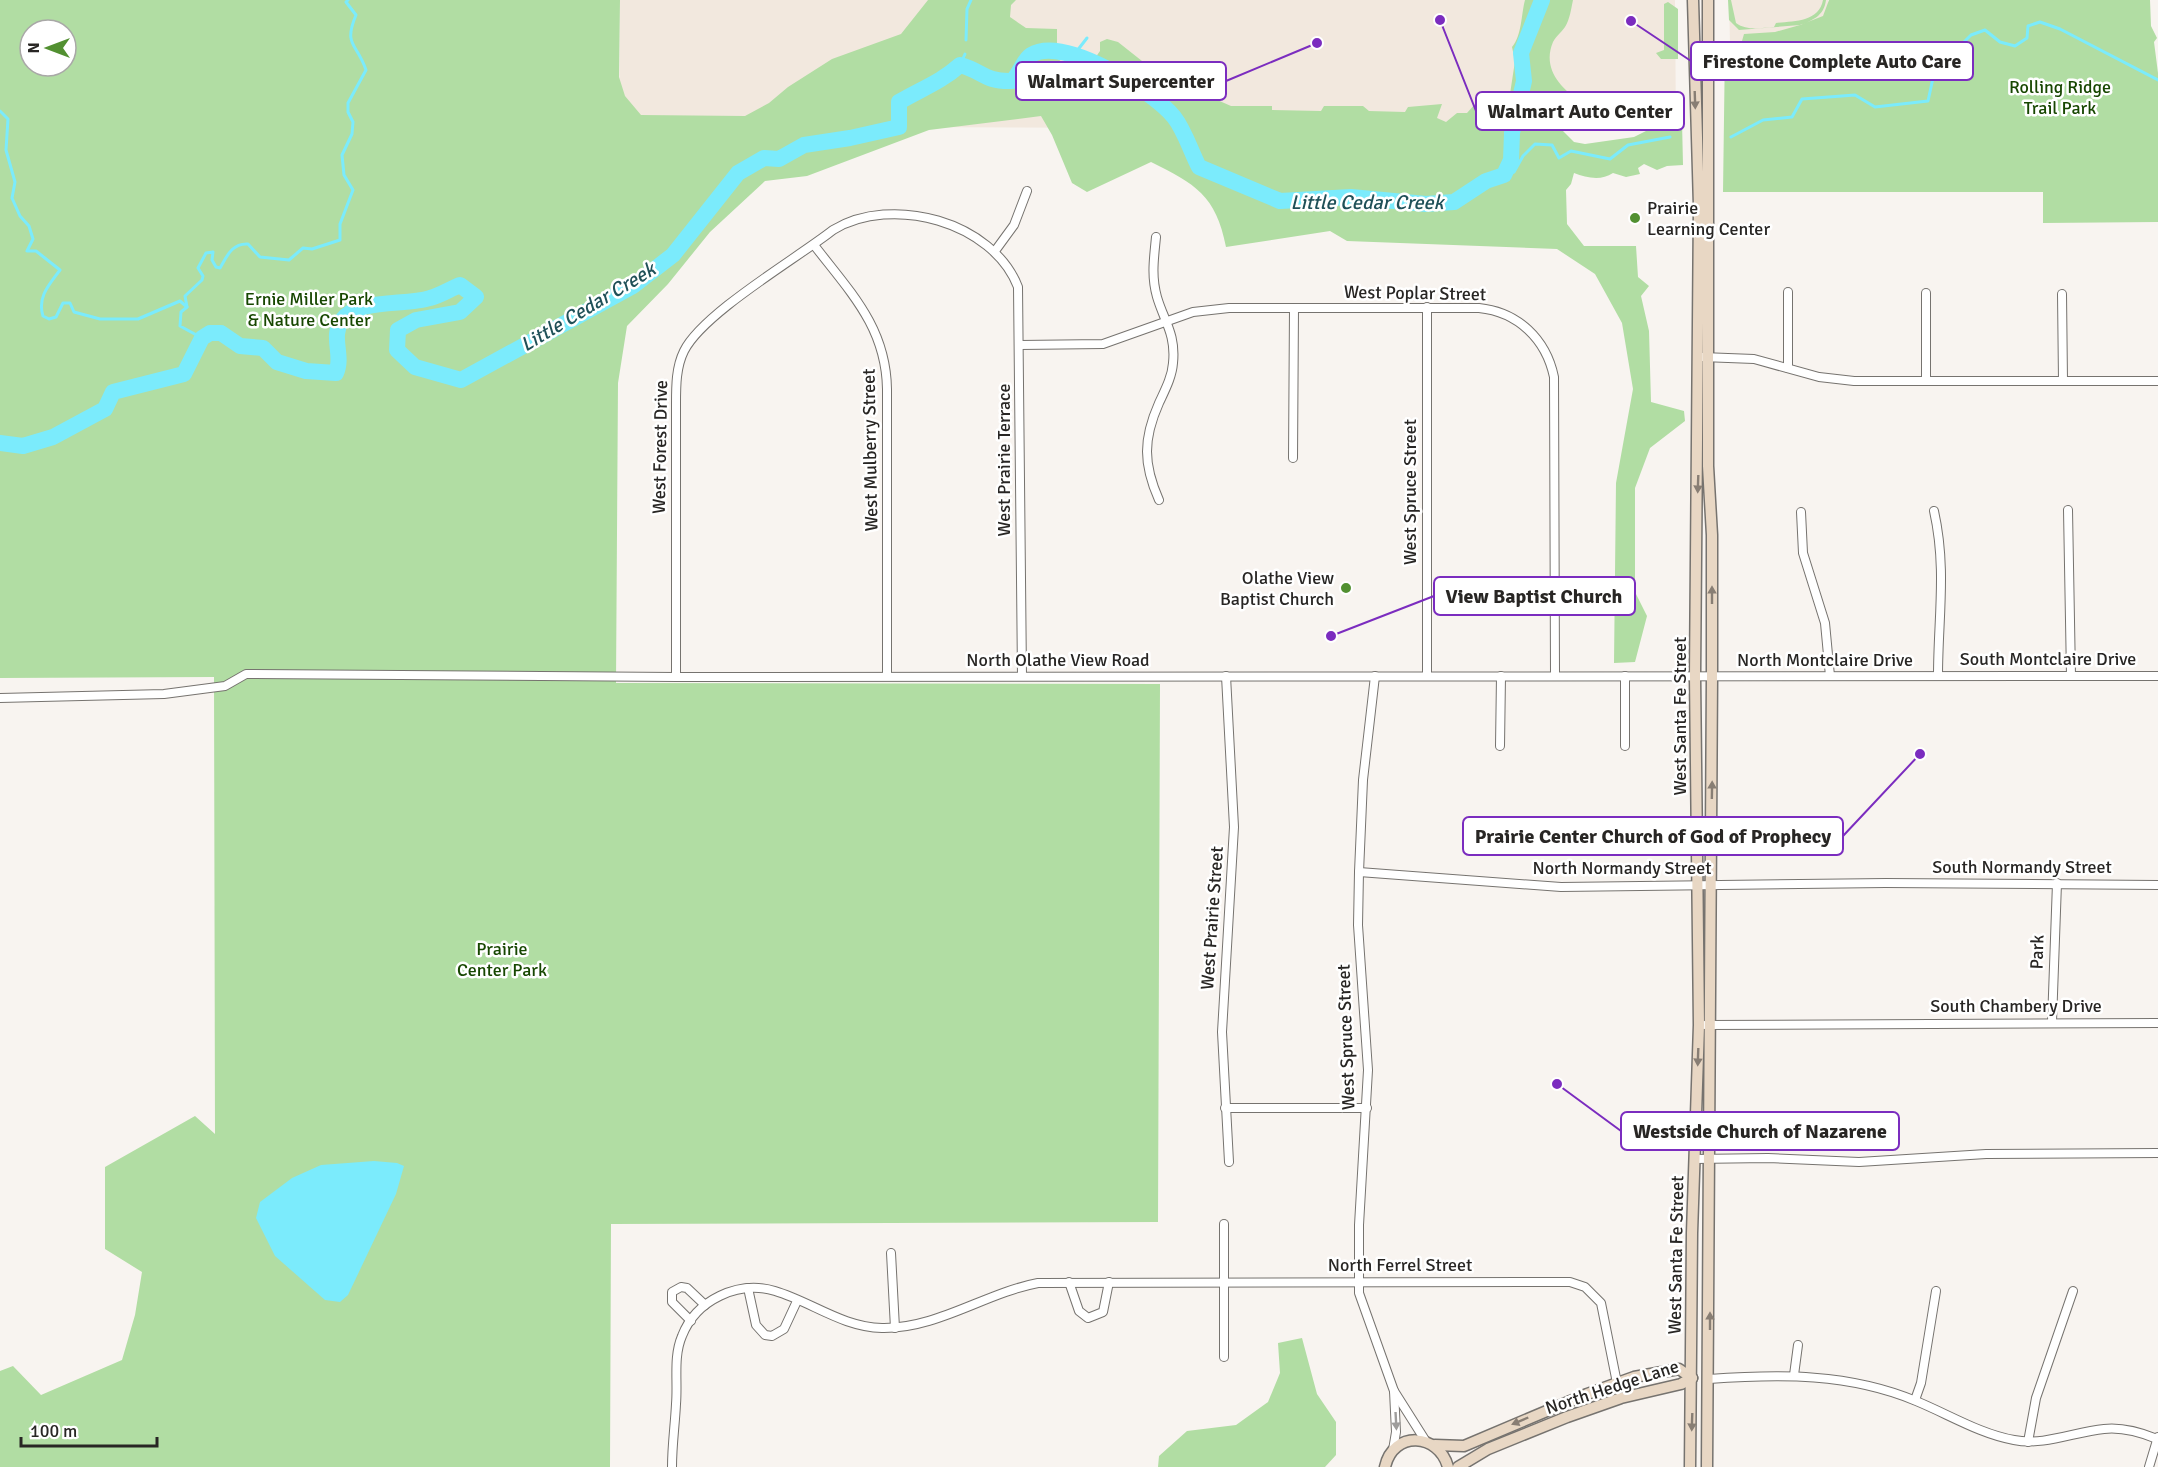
<svg xmlns="http://www.w3.org/2000/svg" width="2158" height="1467" font-family="Signika,sans-serif">
<style>
.built{fill:#f2e8de}
.green{fill:#b1dda3;fill-rule:evenodd}
.water{fill:#7bebfc}
.lines{fill:none;stroke-linecap:round;stroke-linejoin:round}
.stream{stroke:#7bebfc;stroke-width:3}
.river{stroke:#7bebfc;stroke-width:16}
.street-casing{stroke:#76736f;stroke-width:10}
.secondary-casing{stroke:#76736f;stroke-width:13}
.street{stroke:#fff;stroke-width:8}
.secondary{stroke:#e8d7c4;stroke-width:10}
.oneway{fill:#887e74}
.oneway2{fill:#9e9d9c}
.poi-dot{fill:#529031;stroke:#fff;stroke-width:2}
.labels{text-anchor:middle;dominant-baseline:central;stroke-width:5;stroke-linejoin:round;paint-order:stroke}
.park-label{font-size:18px;fill:#174701;stroke:#fff}
.poi-label{font-size:18px;fill:#282624;stroke:#fff;text-anchor:start}
.street-label{font-size:18px;fill:#282624;stroke:#fff}
.water-label{font-size:20px;font-style:italic;fill:#1f5058;stroke:#fff}
.leader{fill:none;stroke:#7b2cbf;stroke-width:2}
.callout-dot{fill:#7b2cbf;stroke:#fff;stroke-width:2}
.callout{fill:#fff;stroke:#7b2cbf;stroke-width:2}
.callout-label{font-size:20px;text-anchor:middle;font-weight:bold;fill:#282624}
</style>
<rect width="100%" height="100%" fill="#f8f4f0"/>
<g class="built">
<polygon points="620,0 1675,0 1676,130 619,126"/>
<polygon points="1729,0 1828,0 1831,18 1730,44"/>
</g>
<g class="green">
<path d="M0,0H620L619,77L625,96L641,115L745,116L769,103L788,87L832,59L901,34L928,0H1016L1011,5L1010,17L1026,28L1057,29V58L1081,78L1100,51V42L1107,39L1118,42L1142,61L1183,85L1231,106H1272V110L1321,111L1324,106H1363L1369,111L1405,112L1408,107L1442,104L1437,118L1446,122L1457,113H1467L1475,104H1501L1543,119L1556,124L1574,142L1585,144L1634,137L1654,127L1660,129L1663,122L1682,121L1683,165L1667,166L1657,170L1644,164L1638,168L1640,174L1626,177L1613,173C1601,181 1587,178 1574,173L1571,184L1566,190L1567,224L1584,246H1636L1638,277L1649,286L1641,296L1649,331L1651,402L1684,411L1685,421L1650,448L1635,488V592L1647,616L1635,662L1614,663L1616,483L1633,389L1622,323L1595,274L1557,249L1347,241L1330,231L1226,247C1216,195 1195,184 1151,162L1087,192L1072,183L1052,135L1041,116L929,130L807,176L765,181L710,232L668,284L627,326L618,383L616,683L1160,684L1158,1222L611,1224L610,1467H0V1371L13,1366L41,1395L122,1360L135,1315L142,1272L105,1249V1167L195,1116L215,1134L214,677L0,678ZM30,30H66V66H30Z"/>
<path d="M1525,0H1573C1571,9 1570,19 1565,27C1561,33 1556,36 1553,42C1542,68 1560,88 1580,101L1581,104L1576,109H1560L1510,94L1515,61L1512,47C1522,35 1521,15 1525,0Z"/>
<path d="M1728,0H1731L1736,23C1747,31 1761,28 1774,27L1776,23C1794,21 1819,22 1823,0H1826C1824,16 1813,20 1800,25L1823,16L1829,0H2150L2151,26L2157,38L2154,42L2158,73V222L2043,223V192H1723L1725,45L1742,41L1744,34L1775,32L1800,25L1739,30L1729,20Z"/>
<polygon points="1668,2 1678,9 1678,59 1661,59 1656,53 1664,50 1664,4"/>
<polygon points="1302,1338 1317,1394 1336,1422 1336,1455 1325,1467 1158,1467 1159,1456 1187,1431 1236,1425 1268,1402 1280,1373 1278,1343"/>
</g>
<polygon class="water" points="374,1161 397,1163 404,1166 396,1194 348,1295 340,1302 325,1300 275,1256 256,1218 260,1202 292,1178 321,1165"/>
<g class="lines">
<g class="stream">
<polyline points="966,40 967,9 971,0"/>
<polyline points="1073,56 1087,38"/>
<polyline points="960,65 965,54"/>
<path d="M0,111L8,119L6,150L15,182L12,198L20,216L29,226L33,239L27,251H36L60,270C49,285 37,297 43,316L49,319L56,317L63,303H70L74,312L100,319H138L180,301L187,307"/>
<polyline points="1731,137 1763,120 1792,117 1802,99 1855,95 1875,107 1928,101 1933,78 1950,56 1971,35 1985,30 2000,42 2015,46 2027,38 2028,26 2040,22 2060,29 2158,80"/>
<polyline points="1504,175 1514,172 1523,156 1535,144 1552,145 1559,158 1571,151 1610,159 1628,145 1670,137"/>
<path d="M202,338L180,326L181,312L187,307L185,296L202,280L203,276L198,268L206,253L213,252L212,260L216,267L220,268C227,256 232,243 248,244L260,257L289,260L303,248L312,249L340,240V224L353,190L344,175L342,155L352,134L353,122L348,112V103L366,70C357,43 343,46 356,15L346,2L348,0"/>
</g>
<path class="river" d="M0,443L23,446L53,437L105,409L113,392L184,374L202,338L210,333H221L240,346L263,348L277,362L306,371L336,373C344,356 330,337 342,320C358,298 406,306 430,298C441,295 450,289 460,285L476,297L460,312L416,320L398,330L397,350L415,367L461,380L633,286L673,255L738,173L764,158L779,159L804,145L850,138L899,127V102C921,89 941,82 960,65C983,71 984,82 1012,81C1020,74 1023,60 1031,55C1064,35 1153,91 1174,117C1185,131 1191,152 1199,167L1280,201L1351,197L1426,204L1454,202L1486,181L1504,175L1511,160L1512,133L1524,81L1521,53L1542,0"/>
<defs>
<g id="street">
<path d="M1156,237C1154,258 1151,276 1157,297C1164,321 1176,334 1173,363C1172,377 1165,390 1159,403C1143,439 1143,464 1159,500"/>
<path d="M814,245C850,292 886,327 887,389V675"/>
<polyline points="995,251 1014,225 1027,191"/>
<polyline points="1926,293 1926,381"/>
<polyline points="2062,294 2063,381"/>
<polyline points="1427,307 1427,676"/>
<path d="M1020,345L1103,344L1193,312L1229,308H1479C1518,312 1546,339 1554,377L1555,676"/>
<polyline points="1702,357 1754,359 1819,377 1854,381 2158,381"/>
<polyline points="1788,368 1788,292"/>
<polyline points="1293,458 1294,308"/>
<polyline points="2068,510 2071,676"/>
<path d="M1934,511C1947,569 1938,618 1938,676"/>
<polyline points="1801,512 1803,553 1825,623 1830,676"/>
<polyline points="1226,676 1234,827 1222,1032 1229,1162"/>
<polyline points="1375,676 1363,780 1359,872 1358,925 1368,1070 1359,1225 1359,1293 1394,1391 1425,1440"/>
<polyline points="1625,676 1625,746"/>
<path d="M676,677V404C676,386 676,367 684,351C703,313 796,259 833,230C892,194 993,222 1018,287L1022,676"/>
<polyline points="0,698 164,694 225,686 246,674 676,677 2158,676"/>
<polyline points="1500,746 1501,676"/>
<polyline points="1359,872 1561,887 1886,883 2158,885"/>
<polyline points="2052,1022 2057,883"/>
<polyline points="1705,1025 2158,1023"/>
<polyline points="1225,1108 1367,1108"/>
<polyline points="1695,1159 1768,1158 1859,1162 1986,1154 2158,1153"/>
<polyline points="1224,1224 1224,1357"/>
<polyline points="891,1253 895,1328"/>
<polyline points="1069,1282 1079,1311 1088,1318 1103,1312 1109,1282"/>
<polyline points="748,1288 756,1325 765,1335 772,1336 784,1329 797,1301"/>
<polyline points="691,1321 672,1302 672,1292 681,1287 687,1288 705,1305"/>
<polyline points="1794,1375 1798,1345"/>
<path d="M1709,1379C1780,1374 1849,1373 1916,1401C1948,1414 1980,1434 2014,1440C2044,1446 2074,1432 2104,1429C2122,1427 2140,1432 2157,1439"/>
<polyline points="1915,1400 1921,1383 1936,1291"/>
<polyline points="2028,1442 2036,1398 2073,1291"/>
<polyline points="1393,1450 1396,1432 1394,1391"/>
<path d="M672,1467C672,1445 675,1425 676,1404C678,1381 673,1357 682,1336C696,1300 738,1280 775,1291C812,1302 842,1327 882,1328C937,1329 985,1293 1038,1283L1570,1282L1585,1287L1601,1303L1617,1383"/>
<polyline points="2149,1467 2158,1437"/>
</g>
<g id="secondary">
<polyline points="1435,1445 1464,1446 1587,1394 1634,1377 1679,1369 1692,1378"/>
<path d="M1385,1467C1393,1430 1439,1433 1448,1467"/>
<polyline points="1458,1467 1488,1449 1567,1417 1621,1398 1681,1384 1692,1378"/>
<polyline points="1690,1467 1692,1233 1699,1025 1695,676 1699,206 1693,0"/>
<polyline points="1707,1467 1712,676 1712,535 1708,466 1708,0"/>
</g>
</defs>
<use href="#street" class="street-casing"/>
<use href="#secondary" class="secondary-casing"/>
<use href="#street" class="street"/>
<use href="#secondary" class="secondary"/>
</g>
<defs><path id="oneway-solid" d="M-6-.8H1V-3.2L6.5 0L1 3.2V.8H-6Z" transform="scale(1.5)"/></defs>
<g class="oneway">
<use href="#oneway-solid" transform="translate(1695 100) rotate(88)"/>
<use href="#oneway-solid" transform="translate(1698 484) rotate(92)"/>
<use href="#oneway-solid" transform="translate(1712 595) rotate(-90)"/>
<use href="#oneway-solid" transform="translate(1712 790) rotate(-89)"/>
<use href="#oneway-solid" transform="translate(1698 1057) rotate(92)"/>
<use href="#oneway-solid" transform="translate(1710 1321) rotate(-90)"/>
<use href="#oneway-solid" transform="translate(1520 1421) rotate(157)"/>
<use href="#oneway-solid" transform="translate(1692 1422) rotate(92)"/>
</g>
<use class="oneway2" href="#oneway-solid" transform="translate(1396 1421) rotate(87)"/>
<g class="poi-dot">
<circle cx="1635" cy="218" r="6"/>
<circle cx="1346" cy="588" r="6"/>
</g>
<g class="labels">
<g class="park-label">
<text x="2060" y="87">Rolling Ridge<tspan x="2060" dy="21">Trail Park</tspan></text>
<text x="309" y="299">Ernie Miller Park<tspan x="309" dy="21">&amp; Nature Center</tspan></text>
<text x="502" y="949">Prairie<tspan x="502" dy="21">Center Park</tspan></text>
</g>
<g class="poi-label">
<text x="1647" y="208">Prairie<tspan x="1647" dy="21">Learning Center</tspan></text>
<text x="1334" y="578" text-anchor="end">Olathe View<tspan x="1334" dy="21">Baptist Church</tspan></text>
</g>
<g class="street-label">
<text transform="translate(1415 293) rotate(1)">West Poplar Street</text>
<text transform="translate(660 447) rotate(-89)">West Forest Drive</text>
<text transform="translate(870 450) rotate(-91)">West Mulberry Street</text>
<text transform="translate(1004 460) rotate(-90)">West Prairie Terrace</text>
<text transform="translate(1410 492) rotate(-90)">West Spruce Street</text>
<text x="2048" y="659">South Montclaire Drive</text>
<text x="1058" y="660">North Olathe View Road</text>
<text x="1825" y="660">North Montclaire Drive</text>
<text transform="translate(1680 716) rotate(-90)">West Santa Fe Street</text>
<text x="2022" y="867">South Normandy Street</text>
<text x="1622" y="868">North Normandy Street</text>
<text transform="translate(1212 918) rotate(-86)">West Prairie Street</text>
<text transform="translate(2037 952) rotate(-88)">Park</text>
<text x="2016" y="1006">South Chambery Drive</text>
<text transform="translate(1346 1037) rotate(-92)">West Spruce Street</text>
<text transform="translate(1676 1255) rotate(-89)">West Santa Fe Street</text>
<text x="1400" y="1265">North Ferrel Street</text>
<text transform="translate(1612 1387) rotate(-18)">North Hedge Lane</text>
</g>
<g class="water-label">
<text x="1367" y="202">Little Cedar Creek</text>
<text transform="translate(588 307) rotate(-31)">Little Cedar Creek</text>
</g>
</g>
<path class="leader" d="M1631 21L1691 61M1317 43L1226 81M1440 20L1476 111M1331 636L1434 596M1920 754L1843 836M1557 1084L1621 1131"/>
<g class="callout-dot">
<circle cx="1631" cy="21" r="6"/>
<circle cx="1317" cy="43" r="6"/>
<circle cx="1440" cy="20" r="6"/>
<circle cx="1331" cy="636" r="6"/>
<circle cx="1920" cy="754" r="6"/>
<circle cx="1557" cy="1084" r="6"/>
</g>
<g class="callout">
<rect x="1691" y="42" width="282" height="38" rx="6"/>
<rect x="1016" y="62" width="210" height="38" rx="6"/>
<rect x="1476" y="92" width="208" height="38" rx="6"/>
<rect x="1434" y="577" width="201" height="38" rx="6"/>
<rect x="1463" y="817" width="380" height="38" rx="6"/>
<rect x="1621" y="1112" width="278" height="38" rx="6"/>
</g>
<g class="callout-label">
<text x="1832" y="68">Firestone Complete Auto Care</text>
<text x="1121" y="88">Walmart Supercenter</text>
<text x="1580" y="118">Walmart Auto Center</text>
<text x="1534" y="603">View Baptist Church</text>
<text x="1653" y="843">Prairie Center Church of God of Prophecy</text>
<text x="1760" y="1138">Westside Church of Nazarene</text>
</g>
<g transform="translate(48 48) rotate(270)"><circle r="28" fill="#ffffff" stroke="#a9a8a7" stroke-width="1.5"/>
<path d="M0-4.5L10 22L0 15L-10 22Z" fill="#529031"/>
<text y="-9" font-size="16" font-weight="bold" text-anchor="middle" fill="#282624">N</text>
</g>
<path d="M21 1437v9h136v-9" fill="none" stroke="#282624" stroke-width="3"/>
<text x="30" y="1437" font-size="18" fill="#282624" stroke="#ffffff" stroke-width="4.5" paint-order="stroke">100 m</text>
</svg>
